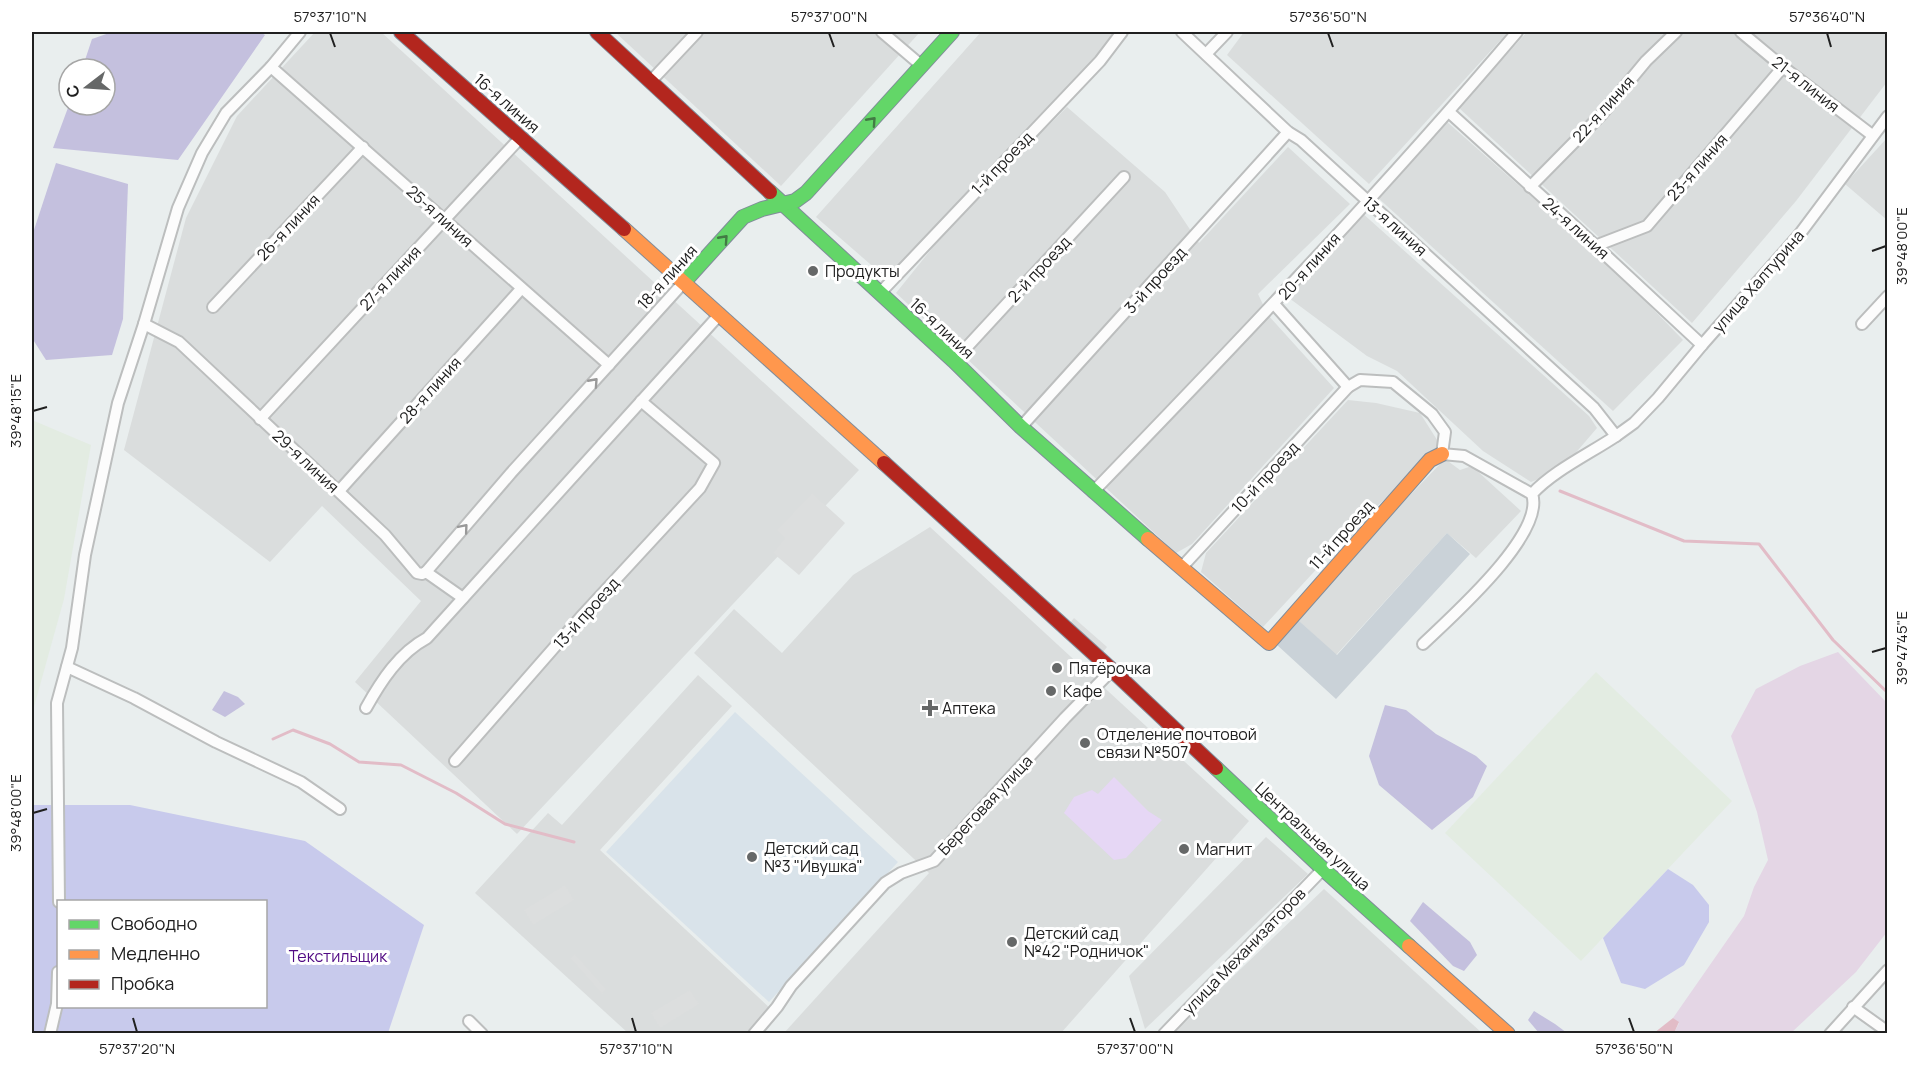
<svg xmlns="http://www.w3.org/2000/svg" width="1919" height="1065" font-family="Manrope,sans-serif">
<style>
.residential{fill:#dadddd}
.industrial{fill:#e3ece2}
.education{fill:#d9e3ea}
.construction{fill:#cad2d8}
.grass{fill:#c8caec;fill-rule:evenodd}
.forest{fill:#c4c0de}
.wetland{fill:#e4d6e5}
.park{fill:#e6d7f5}
.parking{fill:#dcdede}
.water{fill:#e2bcc7}
.lines{fill:none;stroke-linecap:round;stroke-linejoin:round}
.stream{stroke:#e2bcc7;stroke-width:3}
.street-casing{stroke:#bcbebe;stroke-width:14}
.fast-casing{stroke:#808c9a;stroke-width:16}
.slow-casing{stroke:#808c9a;stroke-width:16}
.jam-casing{stroke:#808c9a;stroke-width:16}
.street{stroke:#fcfcfc;stroke-width:10}
.fast{stroke:#63d668;stroke-width:14}
.slow{stroke:#ff974d;stroke-width:14}
.jam{stroke:#b3261e;stroke-width:14}
.oneway{stroke:#427b44}
.oneway2{stroke:#999}
.ticks{fill:none;stroke:#202020;stroke-width:2}
.poi-dot{fill:#666868;stroke:#fff;stroke-width:2}
.labels{text-anchor:middle;dominant-baseline:central;stroke-width:6;stroke-linejoin:round;paint-order:stroke}
.street-label{font-size:16px;fill:#202020;stroke:#fff}
.poi-label{font-size:16px;fill:#202020;stroke:#fff;text-anchor:start}
.park-label{font-size:16px;fill:#510a83;stroke:#fff}
.neatline{fill:none;stroke:#202020;stroke-width:2}
.ticks-label{font-size:15px;text-anchor:middle;fill:#202020}
</style>
<rect width="100%" height="100%" fill="#e9eeee"/>
<g class="residential">
<polygon points="315,32 381,32 859,470 517,834 355,682 421,601 322,506 270,562 124,450 186,218 237,116"/>
<polygon points="615,32 920,32 781,186"/>
<polygon points="981,32 1114,32 1093,65 1032,124 902,262 885,277 816,217"/>
<polygon points="1244,32 1508,32 1369,184 1227,55"/>
<polygon points="1527,32 1887,32 1887,82 1796,201 1692,323 1459,108"/>
<polygon points="1067,107 1165,192 1199,243 1288,147 1350,204 1258,294 1268,315 1334,388 1192,544 1176,553 896,293 958,216"/>
<polygon points="1446,121 1621,276 1683,340 1613,411 1376,196"/>
<polygon points="1887,138 1887,220 1845,184"/>
<polygon points="1361,212 1589,416 1597,428 1561,470 1531,482 1483,451 1397,371 1367,356 1289,298"/>
<polygon points="1348,400 1376,403 1420,413 1439,443 1429,457 1370,513 1346,543 1336,548 1263,627 1201,572 1206,553"/>
<polygon points="1445,459 1460,470 1469,467 1475,469 1521,511 1476,558 1447,533 1336,655 1298,620 1385,521"/>
<polygon points="930,527 1249,821 1061,1033 784,1033 929,873 694,653 734,609 782,653 853,575"/>
<polygon points="698,675 732,706 600,850 772,1010 751,1033 628,1033 475,893 548,813 562,825"/>
<polygon points="1266,837 1308,874 1145,1029 1129,976"/>
<polygon points="1324,889 1482,1033 1174,1033"/>
</g>
<g class="industrial">
<polygon points="32,420 91,445 64,599 32,714"/>
<polygon points="1596,672 1732,801 1581,961 1445,833"/>
</g>
<polygon class="education" points="735,712 898,862 769,1002 606,852"/>
<polygon class="construction" points="1447,533 1470,554 1336,699 1276,644 1298,620 1337,655"/>
<g class="grass">
<path d="M32,805H130L305,841L424,925L388,1033L32,1034ZM58,902H266V1006H58Z"/>
<polygon points="1668,869 1693,885 1709,905 1709,922 1684,965 1645,989 1621,983 1603,938"/>
</g>
<g class="forest">
<polygon points="112,32 260,32 265,35 178,160 53,148 69,105 105,105 105,69 82,69 92,39"/>
<polygon points="56,163 128,184 123,319 112,355 46,360 32,338 32,236"/>
<polygon points="224,691 238,697 245,704 225,717 212,710"/>
<polygon points="1385,705 1406,710 1436,734 1476,756 1487,766 1473,797 1432,830 1379,785 1369,756"/>
<polygon points="1423,902 1470,942 1477,955 1464,971 1453,966 1410,921"/>
<polygon points="1534,1011 1555,1024 1567,1033 1539,1033 1528,1020"/>
</g>
<polygon class="wetland" points="1838,652 1887,703 1887,932 1856,972 1791,1033 1674,1033 1679,1023 1673,1018 1744,916 1754,887 1768,860 1757,812 1731,736 1756,689 1800,666"/>
<polygon class="park" points="1114,777 1148,811 1162,820 1126,858 1114,860 1064,813 1074,797 1092,790 1098,794"/>
<g class="parking">
<polygon points="812,493 845,523 799,575 773,553 785,538 777,530"/>
<polygon points="1074,618 1107,647 1103,652 1070,623"/>
<polygon points="565,885 574,900 533,925 524,910"/>
<polygon points="575,954 606,989 602,994 570,958"/>
<polygon points="690,990 699,1004 660,1028 651,1013"/>
</g>
<polygon class="water" points="1673,1018 1679,1022 1674,1033 1654,1033"/>
<g class="lines">
<g class="stream">
<polyline points="1560,491 1684,541 1759,544 1833,640 1888,693"/>
<polyline points="273,739 293,730 330,744 359,762 401,765 456,793 505,824 574,842"/>
</g>
<defs>
<g id="street">
<polyline points="882,32 922,66"/>
<path d="M1182,32L1288,132L1301,140L1594,408L1616,436C1589,454 1553,471 1532,494C1546,534 1450,618 1423,644"/>
<polyline points="1741,32 1783,67 1872,135"/>
<polyline points="1206,54 1227,32"/>
<polyline points="271,67 609,365"/>
<polyline points="651,81 697,32"/>
<polyline points="1449,112 1571,223 1702,345"/>
<polyline points="1530,187 1602,114 1646,61 1676,32"/>
<polyline points="1595,246 1647,226 1783,67"/>
<polyline points="880,293 1100,61 1122,32"/>
<polyline points="1274,304 1348,387 1360,380 1393,382 1432,414 1445,432 1442,454 1464,456 1532,494"/>
<polyline points="213,307 363,147"/>
<polyline points="144,324 179,342 385,535 417,573 422,574 426,572 463,598"/>
<polyline points="1862,324 1888,296"/>
<polyline points="954,361 1124,177"/>
<polyline points="260,419 521,137"/>
<polyline points="1021,427 1288,132"/>
<polyline points="1616,436 1634,423 1658,398 1702,345 1799,235 1888,116"/>
<polyline points="339,491 521,289"/>
<path d="M1093,492C1238,342 1382,191 1517,32"/>
<polyline points="1182,567 1348,387"/>
<polyline points="426,572 511,473 684,282"/>
<polyline points="67,667 134,698 216,742 301,782 340,809"/>
<path d="M366,708C381,681 399,653 427,638L720,314"/>
<polyline points="455,761 580,618 700,488 714,463 641,401"/>
<polyline points="59,902 57,703 72,648 85,555 118,403 144,324 178,208 202,153 226,113 271,67 300,32"/>
<polyline points="1853,1007 1888,1032"/>
<polyline points="469,1021 482,1034"/>
<polyline points="50,1034 57,1004 58,972"/>
<polyline points="754,1034 777,1007 791,986 885,883 901,873 934,861 1065,718 1112,670"/>
<polyline points="1164,1034 1323,869"/>
<polyline points="1830,1034 1888,970"/>
</g>
<g id="fast">
<polyline points="770,192 954,361 1021,427 1148,539"/>
<polyline points="684,282 743,217 762,209 795,201 806,193 952,32"/>
<polyline points="1216,768 1323,869 1409,946"/>
</g>
<g id="slow">
<polyline points="624,229 884,463"/>
<polyline points="1148,539 1269,643 1430,460 1442,454"/>
<polyline points="1409,946 1508,1034"/>
</g>
<g id="jam">
<polyline points="401,32 624,229"/>
<polyline points="597,32 770,192"/>
<polyline points="884,463 1112,670 1216,768"/>
</g>
</defs>
<use href="#street" class="street-casing"/>
<use href="#fast" class="fast-casing"/>
<use href="#slow" class="slow-casing"/>
<use href="#jam" class="jam-casing"/>
<use href="#street" class="street"/>
<use href="#fast" class="fast"/>
<use href="#slow" class="slow"/>
<use href="#jam" class="jam"/>
</g>
<defs><path id="oneway-chevron" d="M-2-3.5L2.5 0L-2 3.5" fill="none" stroke-width="1.6" stroke-linecap="round" stroke-linejoin="round" transform="scale(1.5)"/></defs>
<g class="oneway">
<use href="#oneway-chevron" transform="translate(872 121) rotate(-48)"/>
<use href="#oneway-chevron" transform="translate(724 239) rotate(-48)"/>
</g>
<g class="oneway2">
<use href="#oneway-chevron" transform="translate(594 382) rotate(-48)"/>
<use href="#oneway-chevron" transform="translate(464 528) rotate(-50)"/>
</g>
<path class="ticks" d="M330,33L335,47M829,33L834,47M1328,33L1333,47M1827,33L1831,47M1872,251L1886,246M33,411L47,407M1872,652L1886,648M33,813L47,809M133,1018L137,1032M632,1018L636,1032M1130,1018L1135,1032M1629,1018L1634,1032"/>
<g class="poi-dot">
<circle cx="813" cy="271" r="6"/>
<circle cx="1057" cy="668" r="6"/>
<circle cx="1051" cy="691" r="6"/>
<path d="M927 699h6v6h6v6h-6v6h-6v-6h-6v-6h6z"/>
<circle cx="1085" cy="743" r="6"/>
<circle cx="1184" cy="849" r="6"/>
<circle cx="752" cy="857" r="6"/>
<circle cx="1012" cy="942" r="6"/>
</g>
<g class="labels">
<g class="street-label">
<text transform="translate(1806 84) rotate(38)">21-я линия</text>
<text transform="translate(507 103) rotate(41)">16-я линия</text>
<text transform="translate(1603 109) rotate(-48)">22-я линия</text>
<text transform="translate(1002 163) rotate(-46)">1-й проезд</text>
<text transform="translate(1697 167) rotate(-49)">23-я линия</text>
<text transform="translate(440 216) rotate(42)">25-я линия</text>
<text transform="translate(1395 226) rotate(42)">13-я линия</text>
<text transform="translate(288 227) rotate(-47)">26-я линия</text>
<text transform="translate(1576 228) rotate(42)">24-я линия</text>
<text transform="translate(1309 266) rotate(-48)">20-я линия</text>
<text transform="translate(1039 269) rotate(-47)">2-й проезд</text>
<text transform="translate(667 277) rotate(-48)">18-я линия</text>
<text transform="translate(390 278) rotate(-47)">27-я линия</text>
<text transform="translate(1155 280) rotate(-48)">3-й проезд</text>
<text transform="translate(1758 281) rotate(-49)">улица Халтурина</text>
<text transform="translate(942 328) rotate(43)">16-я линия</text>
<text transform="translate(430 390) rotate(-48)">28-я линия</text>
<text transform="translate(306 461) rotate(43)">29-я линия</text>
<text transform="translate(1265 477) rotate(-47)">10-й проезд</text>
<text transform="translate(1341 535) rotate(-48)">11-й проезд</text>
<text transform="translate(586 613) rotate(-48)">13-й проезд</text>
<text transform="translate(985 805) rotate(-47)">Береговая улица</text>
<text transform="translate(1313 836) rotate(43)">Центральная улица</text>
<text transform="translate(1244 951) rotate(-46)">улица Механизаторов</text>
</g>
<g class="poi-label">
<text x="825" y="271">Продукты</text>
<text x="1069" y="668">Пятёрочка</text>
<text x="1063" y="691">Кафе</text>
<text x="942" y="708">Аптека</text>
<text x="1097" y="734">Отделение почтовой<tspan x="1097" dy="18">связи №507</tspan></text>
<text x="764" y="848">Детский сад<tspan x="764" dy="18">№3 "Ивушка"</tspan></text>
<text x="1196" y="849">Магнит</text>
<text x="1024" y="933">Детский сад<tspan x="1024" dy="18">№42 "Родничок"</tspan></text>
</g>
<g class="park-label">
<text x="338" y="956">Текстильщик</text>
</g>
</g>
<rect width="1919" height="1065" fill="none" stroke="#ffffff" stroke-width="66"/>
<rect x="57" y="900" width="210" height="108" fill="#ffffff" stroke="#a6a6a6" stroke-width="1.5"/>
<rect x="69" y="920" width="30" height="9" fill="#63d668" stroke="#a6a6a6" stroke-width="1.5"/>
<text x="111" y="930" font-size="18" fill="#202020">Свободно</text>
<rect x="69" y="950" width="30" height="9" fill="#ff974d" stroke="#a6a6a6" stroke-width="1.5"/>
<text x="111" y="960" font-size="18" fill="#202020">Медленно</text>
<rect x="69" y="980" width="30" height="9" fill="#b3261e" stroke="#a6a6a6" stroke-width="1.5"/>
<text x="111" y="990" font-size="18" fill="#202020">Пробка</text>
<g transform="translate(87 87) rotate(253)"><circle r="28" fill="#ffffff" stroke="#a6a6a6" stroke-width="1.5"/>
<path d="M0-4.5L10 22L0 15L-10 22Z" fill="#666868"/>
<text y="-9" font-size="16" font-weight="bold" text-anchor="middle" fill="#202020">С</text>
</g>
<rect x="33" y="33" width="1853" height="999" class="neatline"/>
<g class="ticks-label">
<text x="330" y="22">57°37'10"N</text>
<text x="829" y="22">57°37'00"N</text>
<text x="1328" y="22">57°36'50"N</text>
<text x="1827" y="22">57°36'40"N</text>
<text transform="translate(1902 246) rotate(-90)" y="5">39°48'00"E</text>
<text transform="translate(16 411) rotate(-90)" y="5">39°48'15"E</text>
<text transform="translate(1902 648) rotate(-90)" y="5">39°47'45"E</text>
<text transform="translate(16 813) rotate(-90)" y="5">39°48'00"E</text>
<text x="137" y="1054">57°37'20"N</text>
<text x="636" y="1054">57°37'10"N</text>
<text x="1135" y="1054">57°37'00"N</text>
<text x="1634" y="1054">57°36'50"N</text>
</g>
</svg>
